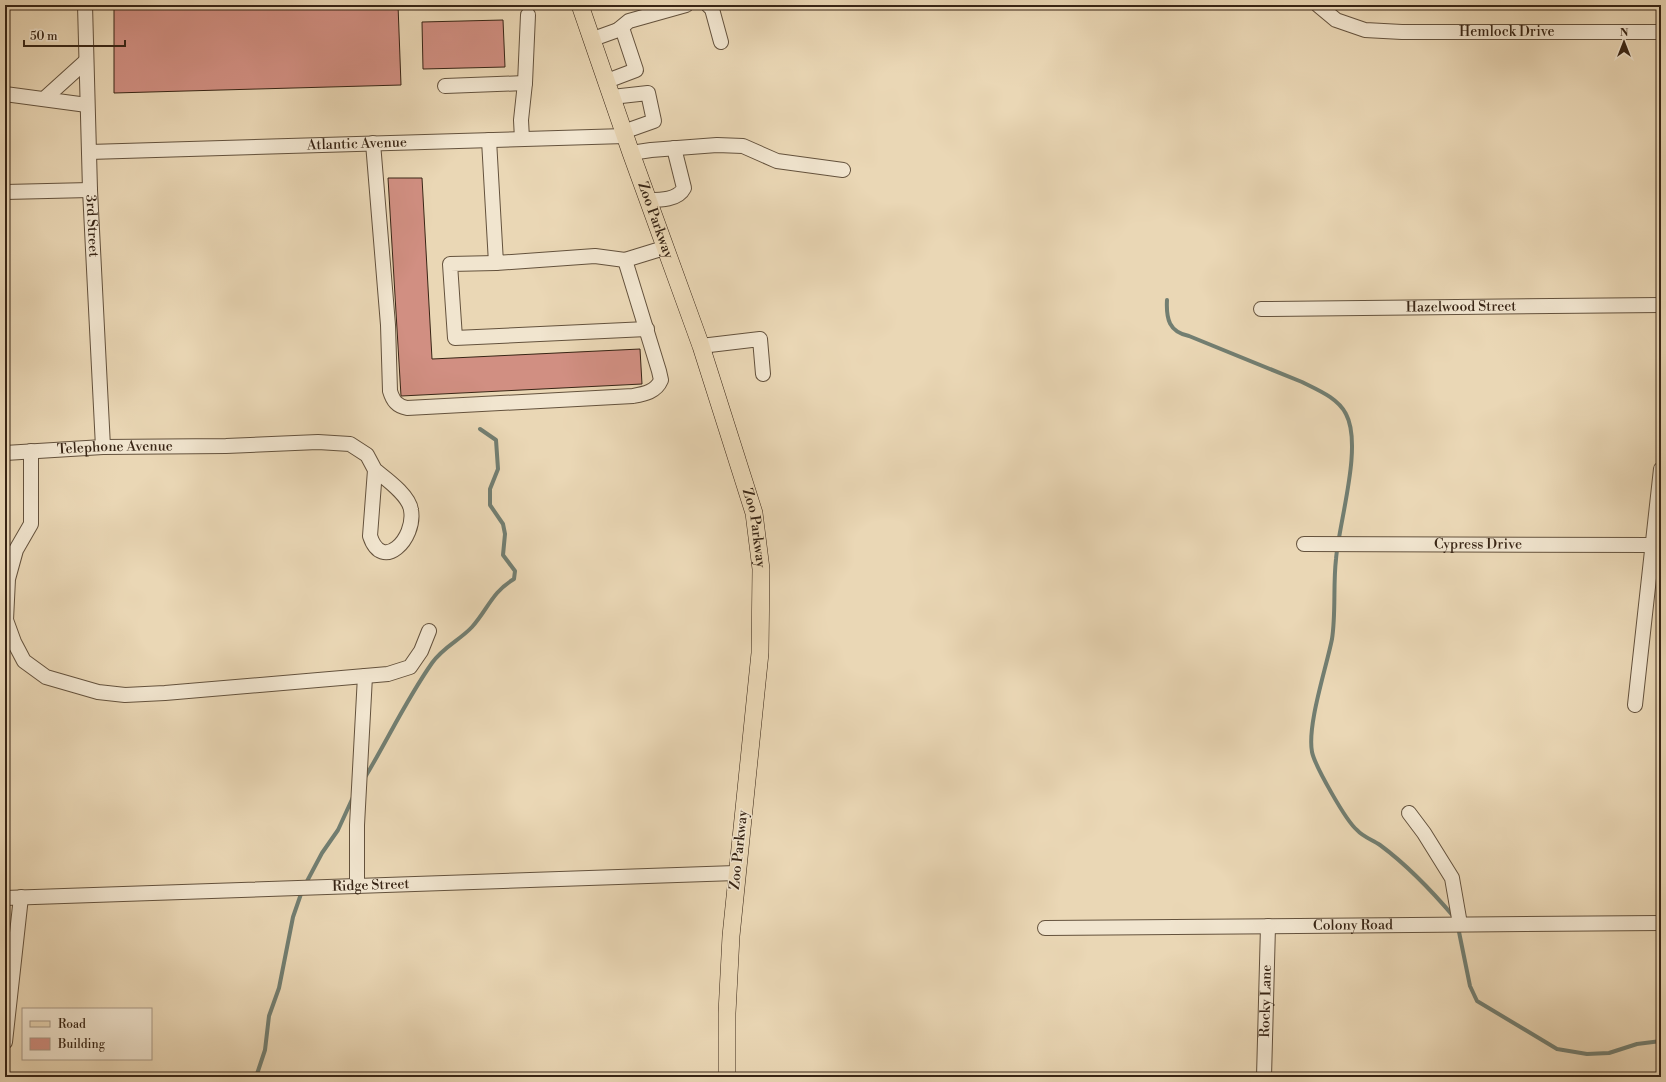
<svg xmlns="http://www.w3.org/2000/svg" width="1666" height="1082" font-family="'Libre Bodoni',serif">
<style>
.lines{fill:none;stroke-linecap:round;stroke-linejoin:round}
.stream{stroke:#727e71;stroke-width:4}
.building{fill:#d18f82;stroke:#382515}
.minor-casing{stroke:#64523d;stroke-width:16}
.major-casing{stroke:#382515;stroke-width:18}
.minor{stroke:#f1e5cf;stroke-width:14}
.major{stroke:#ead7b5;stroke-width:17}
.labels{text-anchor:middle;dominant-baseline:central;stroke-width:3;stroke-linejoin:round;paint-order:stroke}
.street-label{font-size:14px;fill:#382515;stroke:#f1e5cf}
</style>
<rect width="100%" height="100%" fill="#ead7b5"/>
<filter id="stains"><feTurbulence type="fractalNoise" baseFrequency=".005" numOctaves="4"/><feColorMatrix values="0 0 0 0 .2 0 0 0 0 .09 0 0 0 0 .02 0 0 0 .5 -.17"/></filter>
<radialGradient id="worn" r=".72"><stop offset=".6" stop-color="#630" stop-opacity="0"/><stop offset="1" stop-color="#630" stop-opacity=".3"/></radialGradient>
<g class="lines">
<g class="stream">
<path d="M1167,300C1166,319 1169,332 1189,336L1302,382C1318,390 1338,398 1346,414C1363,446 1339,522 1336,559C1333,585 1336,613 1332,639C1326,669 1307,725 1312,752C1315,766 1346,821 1357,830C1363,837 1373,840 1380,845C1407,865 1432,891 1454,917"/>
<path d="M364,779C387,741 406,700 432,663C443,647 460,640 472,627C488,609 492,592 514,579L515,571L503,555L505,534L503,524L490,505V489L498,469L496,440L480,429"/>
<polyline points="305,885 322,853 338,830 354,795"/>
<polyline points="1458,927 1470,986 1477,1001 1557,1049 1587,1054 1609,1053 1637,1044 1661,1041"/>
<polyline points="256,1077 265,1050 269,1016 279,988 293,917 302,891"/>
</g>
</g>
<g class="building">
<polygon points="114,5 398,5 401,85 114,93"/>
<polygon points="503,20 505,67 423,69 422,22"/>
<polygon points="388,178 422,178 432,359 640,349 642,384 401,396"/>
</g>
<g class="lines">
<defs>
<g id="minor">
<path id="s1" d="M85,5L90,190L103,447"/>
<polyline points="708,5 712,9 721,42"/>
<path id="s2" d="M1318,5L1336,20L1365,30L1402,32H1661"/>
<polyline points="618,30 629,21 686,5"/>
<polyline points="593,39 618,30 623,31 636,70 607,81"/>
<polyline points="445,86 525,83"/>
<polyline points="5,94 87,105"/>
<polyline points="612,97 648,93 654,121 623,132"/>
<polyline points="44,99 86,61"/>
<polyline points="522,139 521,120 525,83 528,15"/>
<polyline points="489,140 496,263 595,256 625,260"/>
<path d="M373,143L388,325L390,391C393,401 397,406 407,408L633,396C644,394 656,392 661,380L659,371L625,260L664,248"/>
<path id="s3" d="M89,152L625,136"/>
<polyline points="631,153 651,150 717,145 743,146 777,161 843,170"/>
<polyline points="5,192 90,190"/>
<path d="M649,200C660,200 678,200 684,188L674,148"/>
<polyline points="496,263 450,264 455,338 647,329"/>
<path id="s4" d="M1261,309L1661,305"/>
<polyline points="701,346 760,339 763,374"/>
<polyline points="31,451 31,524 16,550 8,579 6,620 14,642 24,661 46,677 98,692 125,695 165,693 388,674 410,667 421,651 429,631"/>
<path id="s5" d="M5,453L103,447L226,446L318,442L350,444L367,455L375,470L370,536C382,573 416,539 411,510C409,495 386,479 375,470"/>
<path id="s6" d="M1304,544L1652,545"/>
<polyline points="1635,705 1661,469"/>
<polyline points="1409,813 1424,833 1452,878 1460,924"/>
<polyline points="357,886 357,825 365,676"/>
<path id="s7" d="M5,898L736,873"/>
<path id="s8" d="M1045,928L1661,923"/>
<polyline points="5,1042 21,897"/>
<path id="s9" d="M1264,1077L1268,926"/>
</g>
<g id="major">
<path id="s10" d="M580,5L631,153L701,346L754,513L761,569L760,653L731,936L727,1013V1077"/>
</g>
</defs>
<use href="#minor" class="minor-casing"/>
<use href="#major" class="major-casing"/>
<use href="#minor" class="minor"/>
<use href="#major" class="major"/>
</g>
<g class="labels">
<g class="street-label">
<text stroke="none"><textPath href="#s2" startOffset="196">Hemlock Drive</textPath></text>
<text stroke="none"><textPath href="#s3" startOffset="268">Atlantic Avenue</textPath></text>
<text stroke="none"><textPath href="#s10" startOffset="228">Zoo Parkway</textPath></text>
<text stroke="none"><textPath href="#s1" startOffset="221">3rd Street</textPath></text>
<text stroke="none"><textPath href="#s4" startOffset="200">Hazelwood Street</textPath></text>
<text stroke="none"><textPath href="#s5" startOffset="110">Telephone Avenue</textPath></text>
<text stroke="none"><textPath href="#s10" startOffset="552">Zoo Parkway</textPath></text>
<text stroke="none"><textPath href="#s6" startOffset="174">Cypress Drive</textPath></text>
<text transform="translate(739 850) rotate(-84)">Zoo Parkway</text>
<text stroke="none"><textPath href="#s7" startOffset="366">Ridge Street</textPath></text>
<text stroke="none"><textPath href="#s8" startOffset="308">Colony Road</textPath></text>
<text stroke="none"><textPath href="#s9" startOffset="76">Rocky Lane</textPath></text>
</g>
</g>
<rect width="1666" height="1082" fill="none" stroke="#ead7b5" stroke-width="20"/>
<rect x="6" y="6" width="1654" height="1070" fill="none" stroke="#382515" stroke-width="2"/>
<rect x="10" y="10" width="1646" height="1062" fill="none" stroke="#382515"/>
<rect x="22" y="1008" width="130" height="52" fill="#f1e5cf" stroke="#a79885"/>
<rect x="30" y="1021" width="20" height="6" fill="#ead7b5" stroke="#a79885"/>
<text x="58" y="1028" font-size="12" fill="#382515">Road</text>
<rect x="30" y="1038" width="20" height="12" fill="#d18f82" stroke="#a79885"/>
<text x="58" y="1048" font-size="12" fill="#382515">Building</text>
<g transform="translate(1624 42)" stroke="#f1e5cf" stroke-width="3" paint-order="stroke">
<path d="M0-3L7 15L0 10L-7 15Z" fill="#382515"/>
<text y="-6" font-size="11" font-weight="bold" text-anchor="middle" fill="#382515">N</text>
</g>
<path d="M24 40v6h101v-6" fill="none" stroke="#382515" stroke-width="2"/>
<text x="30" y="40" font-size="12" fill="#382515" stroke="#f1e5cf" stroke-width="3" paint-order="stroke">50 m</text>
<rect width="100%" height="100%" filter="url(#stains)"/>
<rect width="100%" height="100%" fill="url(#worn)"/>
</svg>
